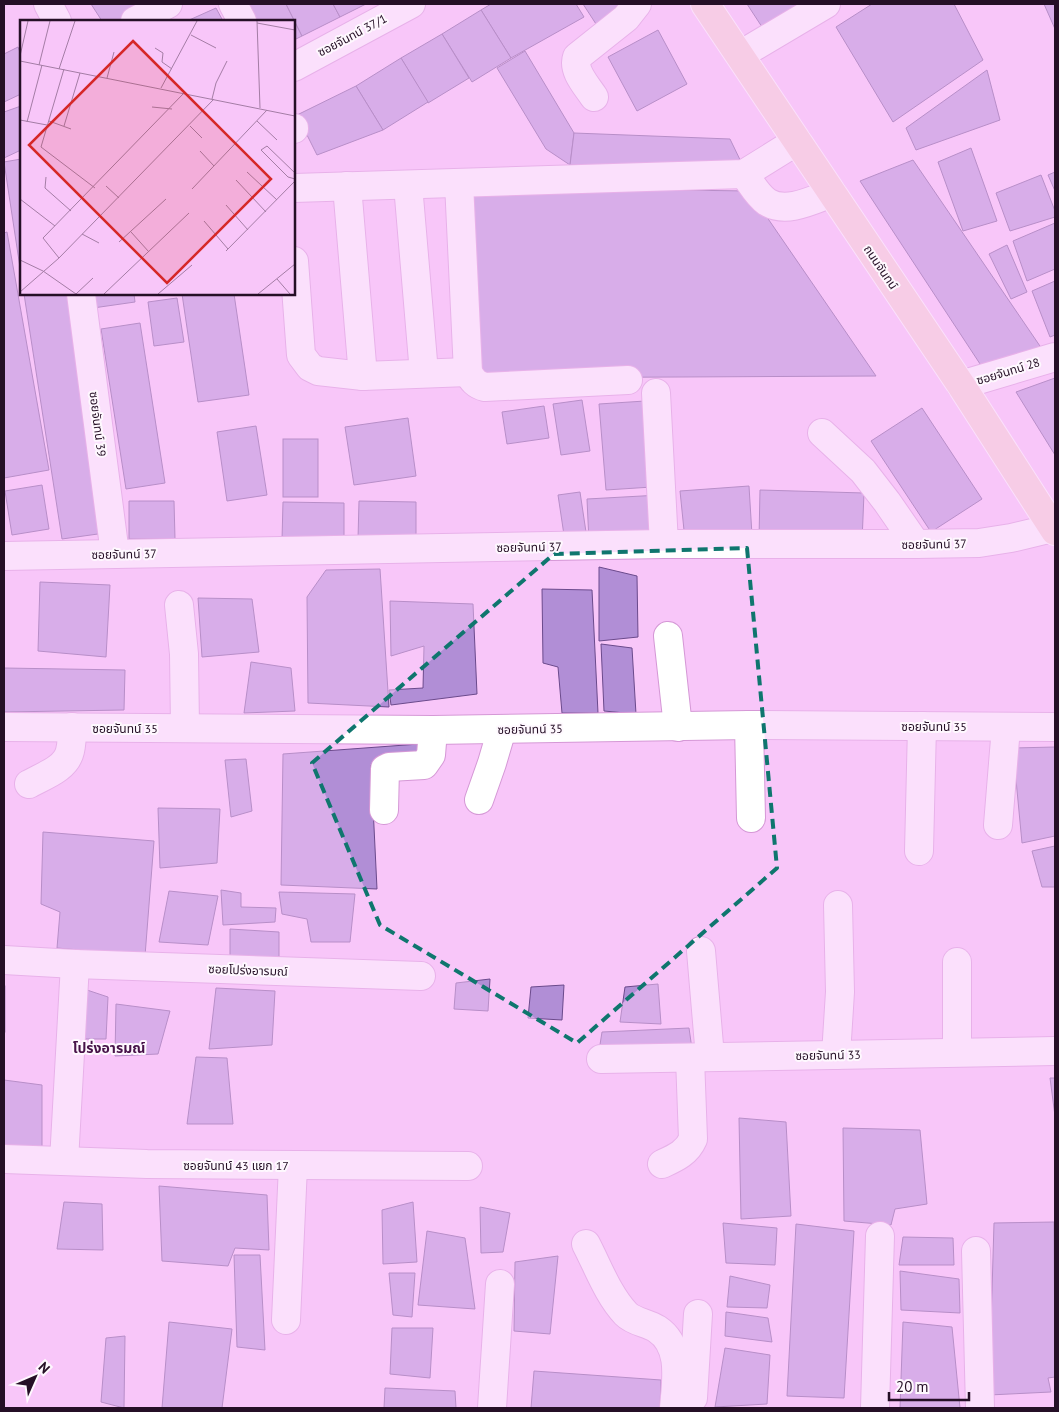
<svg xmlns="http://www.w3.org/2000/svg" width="1059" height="1412" font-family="'PT Sans','Noto Sans Thai',sans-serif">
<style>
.building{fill:#b18ed6;stroke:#6b4a8c}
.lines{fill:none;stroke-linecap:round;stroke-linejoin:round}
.minor-casing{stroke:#d598d6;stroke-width:30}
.major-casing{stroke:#fff;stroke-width:30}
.minor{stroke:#fff;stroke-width:28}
.major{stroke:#f7d3cf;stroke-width:28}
.marked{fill:none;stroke:#0f766e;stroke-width:4;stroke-dasharray:10 6;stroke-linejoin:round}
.labels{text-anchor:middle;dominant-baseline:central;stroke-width:4;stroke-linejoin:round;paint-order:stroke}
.street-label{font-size:12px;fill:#250f26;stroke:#fef8fe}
.neighbourhood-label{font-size:14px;font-weight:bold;fill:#471249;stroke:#fef8fe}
.inset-road{fill:none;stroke:#a47da5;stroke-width:1}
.view{fill:#d62828;fill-opacity:0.15;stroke:#d62828;stroke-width:2.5}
.inset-edge{fill:none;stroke:#250f26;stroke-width:2.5}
</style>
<rect width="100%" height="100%" fill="#f8c6f9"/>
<g class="building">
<polygon points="91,4 148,4 119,21 102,21"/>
<polygon points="242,4 286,4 302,36 294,40 294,21 251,21"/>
<polygon points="286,4 333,4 340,17 302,36"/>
<polygon points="333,4 366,4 340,17"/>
<polygon points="491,4 576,4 584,17 511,58 481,10"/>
<polygon points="583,4 629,4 596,24"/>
<polygon points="747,4 808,4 764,30"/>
<polygon points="872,4 954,4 983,60 893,122 836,27"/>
<polygon points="1044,4 1055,4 1055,29"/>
<polygon points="216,8 223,21 187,21"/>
<polygon points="481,10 511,58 472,82 442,34"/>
<polygon points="658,30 687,84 637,111 608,57"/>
<polygon points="442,34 469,78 428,103 401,58"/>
<polygon points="18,47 21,55 21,94 4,102 4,54"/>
<polygon points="525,51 574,133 570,165 546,149 497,68"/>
<polygon points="401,58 428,102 383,130 356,86"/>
<polygon points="987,70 1000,120 916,150 906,128"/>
<polygon points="356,86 383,130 317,155 297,115"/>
<polygon points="21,106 21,150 4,158 4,112"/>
<polygon points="574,133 730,139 744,168 570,165"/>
<polygon points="971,148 997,221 963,231 938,162"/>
<polygon points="21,159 21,274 4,162"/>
<polygon points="913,160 1042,349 984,370 860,181"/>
<polygon points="1055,172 1055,191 1048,175"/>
<polygon points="1041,175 1055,211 1055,217 1010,231 996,193"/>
<polygon points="466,187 749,191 876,376 482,378"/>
<polygon points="1055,223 1055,269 1027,281 1013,241"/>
<polygon points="7,232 49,470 4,478 4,233"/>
<polygon points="1007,245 1027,292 1011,299 989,254"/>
<polygon points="1055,281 1055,335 1050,337 1032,291"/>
<polygon points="24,294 69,294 105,533 62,539"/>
<polygon points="91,294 134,294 135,302 93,308"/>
<polygon points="182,294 234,294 249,395 198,402"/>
<polygon points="177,298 184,342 154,346 148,302"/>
<polygon points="140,323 165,483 126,489 101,329"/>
<polygon points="1055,378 1055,455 1016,392"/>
<polygon points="582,400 590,451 561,455 553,404"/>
<polygon points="645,401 652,487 606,490 599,404"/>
<polygon points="544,406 549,438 507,444 502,412"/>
<polygon points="922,408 982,499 931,532 871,441"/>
<polygon points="408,418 416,476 354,485 345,427"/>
<polygon points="256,426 267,495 227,501 217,432"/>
<rect x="283" y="439" width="35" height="58"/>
<polygon points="42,485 49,529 12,535 5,491"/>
<polygon points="749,486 752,535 685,540 680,491"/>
<polygon points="760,490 864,493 862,542 759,539"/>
<polygon points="580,492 586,532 564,535 558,495"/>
<polygon points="660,495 662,538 589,542 587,499"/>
<polygon points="129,501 174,501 175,539 129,539"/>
<polygon points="359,501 416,502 416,540 358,539"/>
<polygon points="283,502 344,503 344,541 282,540"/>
<polygon points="599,567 637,576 638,637 599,641"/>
<polygon points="380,569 389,707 308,703 307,597 326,570"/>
<polygon points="40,582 110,585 106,657 38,651"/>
<polygon points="542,589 592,590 598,713 562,713 558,667 543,663"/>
<polygon points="198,598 252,599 259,652 202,657"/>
<polygon points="390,601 473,604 477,694 391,705 389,690 423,688 424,646 391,656"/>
<polygon points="601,644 632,648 636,714 604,711"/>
<polygon points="251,662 291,668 295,711 244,713"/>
<polygon points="4,668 125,670 124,710 4,712"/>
<polygon points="419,744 422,759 371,765 377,889 281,885 283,754"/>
<polygon points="1055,747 1055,836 1022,843 1013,748"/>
<polygon points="246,759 252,811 231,817 225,760"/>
<polygon points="158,808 220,809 217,863 160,868"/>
<polygon points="43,832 154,841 145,956 57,948 60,912 41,904"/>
<polygon points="1055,846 1055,887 1042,887 1032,851"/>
<polygon points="221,890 241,893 241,907 276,908 275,922 223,925"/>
<polygon points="169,891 218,896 208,945 159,942"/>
<polygon points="279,892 355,894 350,942 311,942 307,919 282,914"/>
<polygon points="230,929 279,932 279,959 230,960"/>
<polygon points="490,979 488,1011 454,1009 456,983"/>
<polygon points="658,984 661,1024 620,1022 625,987"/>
<polygon points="564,985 562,1020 528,1018 531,987"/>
<rect x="4" y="986" width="1" height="46"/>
<polygon points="81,988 108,997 106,1039 81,1039"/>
<polygon points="216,988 275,991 272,1045 209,1049"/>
<polygon points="116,1004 170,1011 158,1054 115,1056"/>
<polygon points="689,1028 692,1049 599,1051 602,1032"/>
<polygon points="196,1057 227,1058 233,1124 187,1124"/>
<polygon points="1050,1078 1055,1078 1055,1116"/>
<polygon points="4,1080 42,1085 42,1152 4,1149"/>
<polygon points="739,1118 786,1122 791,1216 741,1219"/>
<polygon points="843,1128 920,1130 927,1204 895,1209 891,1225 844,1221"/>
<polygon points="159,1186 267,1195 269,1250 235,1248 228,1266 162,1261"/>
<polygon points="64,1202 102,1204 103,1250 57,1249"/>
<polygon points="413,1202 417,1262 383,1264 382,1210"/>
<polygon points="480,1207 510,1213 503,1252 481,1253"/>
<polygon points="1054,1222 1055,1377 1048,1378 1051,1392 989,1395 994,1223"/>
<polygon points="723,1223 777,1228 775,1265 726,1263"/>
<polygon points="796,1224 854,1231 844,1398 787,1396"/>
<polygon points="427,1231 465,1238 475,1309 418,1305"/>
<polygon points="903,1237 953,1238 954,1265 899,1265"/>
<polygon points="234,1255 260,1255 265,1350 237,1347"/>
<polygon points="558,1256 550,1334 514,1331 515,1262"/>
<polygon points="900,1271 959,1279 960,1313 901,1310"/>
<polygon points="389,1273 415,1273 412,1317 393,1315"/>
<polygon points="730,1276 770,1285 767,1308 727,1307"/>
<polygon points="726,1312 768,1318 772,1342 725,1336"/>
<polygon points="169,1322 232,1329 222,1408 162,1408"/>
<polygon points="903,1322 952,1327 960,1408 900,1408"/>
<polygon points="392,1328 433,1328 430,1378 390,1374"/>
<polygon points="125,1336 124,1408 101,1402 106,1338"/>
<polygon points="725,1348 770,1355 767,1404 715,1407"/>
<polygon points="534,1371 661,1380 660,1408 531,1408"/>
<polygon points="385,1388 455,1391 456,1408 384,1408"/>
</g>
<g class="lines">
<defs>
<g id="minor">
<polyline points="48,4 57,21"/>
<polyline points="233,4 242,21"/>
<polyline points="135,21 168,4"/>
<polyline points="740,55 826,4"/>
<polyline points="294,67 411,4"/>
<path d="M594,97C587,86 572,71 577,57L626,18L637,4"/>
<polyline points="294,128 294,129"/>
<path d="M744,174C751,183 757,195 767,202C786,214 813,200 832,193"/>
<path d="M459,183L468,372C472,380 476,385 485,387L628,380"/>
<polyline points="408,185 424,373"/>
<polyline points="347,186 363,376"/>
<polyline points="294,188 744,174 797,141"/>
<polyline points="294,261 301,355 310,367 318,371 363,376 468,372"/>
<polyline points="81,294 115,554"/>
<polyline points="961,385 1055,357"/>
<polyline points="656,393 664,544"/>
<polyline points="822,433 863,471 887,502 916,544"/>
<polyline points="4,556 664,544 916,544 979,543 1011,538 1053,528"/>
<polyline points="179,605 184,654 185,728"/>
<polyline points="668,636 678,727"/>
<polyline points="749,725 751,818"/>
<polyline points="4,727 433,730 749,725 1055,727"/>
<path d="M29,784C43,776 66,769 70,751C72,743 72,735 72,727"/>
<polyline points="479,800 492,763 502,729"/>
<polyline points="384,810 385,769 389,767 424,765 431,755 433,730"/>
<polyline points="998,825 1006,727"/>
<polyline points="919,851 922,726"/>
<polyline points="701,951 710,1057"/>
<polyline points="4,960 75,964 421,976"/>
<polyline points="957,1052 957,962"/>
<polyline points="836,1055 840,992 838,905"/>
<polyline points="601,1059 1055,1051"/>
<polyline points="4,1159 147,1164 468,1166"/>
<polyline points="64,1161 75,964"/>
<path d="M662,1164C675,1158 687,1153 693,1139L690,1058"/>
<path d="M586,1244C598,1267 608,1295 626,1314C634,1322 648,1323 657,1329C683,1346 676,1382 674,1408"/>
<polyline points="976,1251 980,1408"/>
<polyline points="286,1320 293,1166"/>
<polyline points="693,1398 698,1314"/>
<polyline points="492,1408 500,1284"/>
<polyline points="875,1408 880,1236"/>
</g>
<polyline id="major" points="705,4 961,385 1055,531"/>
</defs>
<use href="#minor" class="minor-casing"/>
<use href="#major" class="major-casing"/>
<use href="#minor" class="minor"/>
<use href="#major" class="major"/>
</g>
<path d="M0 0H1059V1412H0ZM747,548L777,868L577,1043L380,925L312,763L554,554Z" fill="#f8c6f9" fill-opacity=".55" fill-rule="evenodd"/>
<path class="marked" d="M747,548L777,868L577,1043L380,925L312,763L554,554Z"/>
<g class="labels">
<g class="street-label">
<text transform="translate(352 35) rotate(-28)">ซอยจันทน์ 37/1</text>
<text transform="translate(881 267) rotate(56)">ถนนจันทน์</text>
<text transform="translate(1008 371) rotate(-17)">ซอยจันทน์ 28</text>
<text transform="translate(98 424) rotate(83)">ซอยจันทน์ 39</text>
<text transform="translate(934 544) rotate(-1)">ซอยจันทน์ 37</text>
<text transform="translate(529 547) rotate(-1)">ซอยจันทน์ 37</text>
<text transform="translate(124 554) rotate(-1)">ซอยจันทน์ 37</text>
<text x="934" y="726">ซอยจันทน์ 35</text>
<text x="125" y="728">ซอยจันทน์ 35</text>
<text transform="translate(530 729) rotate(-1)">ซอยจันทน์ 35</text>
<text transform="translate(248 970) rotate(2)">ซอยโปร่งอารมณ์</text>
<text transform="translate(828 1055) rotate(-1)">ซอยจันทน์ 33</text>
<text x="236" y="1165">ซอยจันทน์ 43 แยก 17</text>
</g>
<g class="neighbourhood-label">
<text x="109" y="1048">โปร่งอารมณ์</text>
</g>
</g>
<g transform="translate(20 20)">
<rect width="275" height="275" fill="#f8c6f9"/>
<path class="inset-road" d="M237,1L240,88M237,3L275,10M171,15L196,28M135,28L143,33L142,42L152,49M0,36L8,1M0,41L275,96M19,45L30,1M39,49L55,1M44,49L21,127L75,168M87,58L94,32M141,68L177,1M192,79L196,63L207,41M132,87L152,89M0,100L27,105M29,101L51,109M237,101L257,120M7,102L22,45M44,106L60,53M170,106L182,118M180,131L194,146M227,152L257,180M275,153L247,126L241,130L268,157L275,159M26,157L25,168L51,191M216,160L246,192M86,166L99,178M172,169L247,90M0,179L35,206M206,185L228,210M184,201L208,229M111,212L129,232M62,214L79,223M99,222L146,179M206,231L275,161M39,238L23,218L164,73M0,240L23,251L56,274M257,259L270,274M0,272L39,238L194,79M56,274L73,258M84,274L169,193M138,274L172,245M238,274L275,244"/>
<path class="view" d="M113,21L251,159L147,263L9,125Z"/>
<rect width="275" height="275" class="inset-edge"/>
</g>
<rect width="1059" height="1412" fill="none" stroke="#250f26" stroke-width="10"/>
<g transform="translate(35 1377) rotate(45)" stroke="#fef8fe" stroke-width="4" paint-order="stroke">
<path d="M0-4L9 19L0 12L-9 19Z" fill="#250f26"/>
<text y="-8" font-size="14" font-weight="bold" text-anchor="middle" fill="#250f26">N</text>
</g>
<path d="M889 1392v8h80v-8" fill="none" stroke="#250f26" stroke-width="2.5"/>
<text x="896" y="1392" font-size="15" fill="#250f26" stroke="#fef8fe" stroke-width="4" paint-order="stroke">20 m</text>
</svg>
